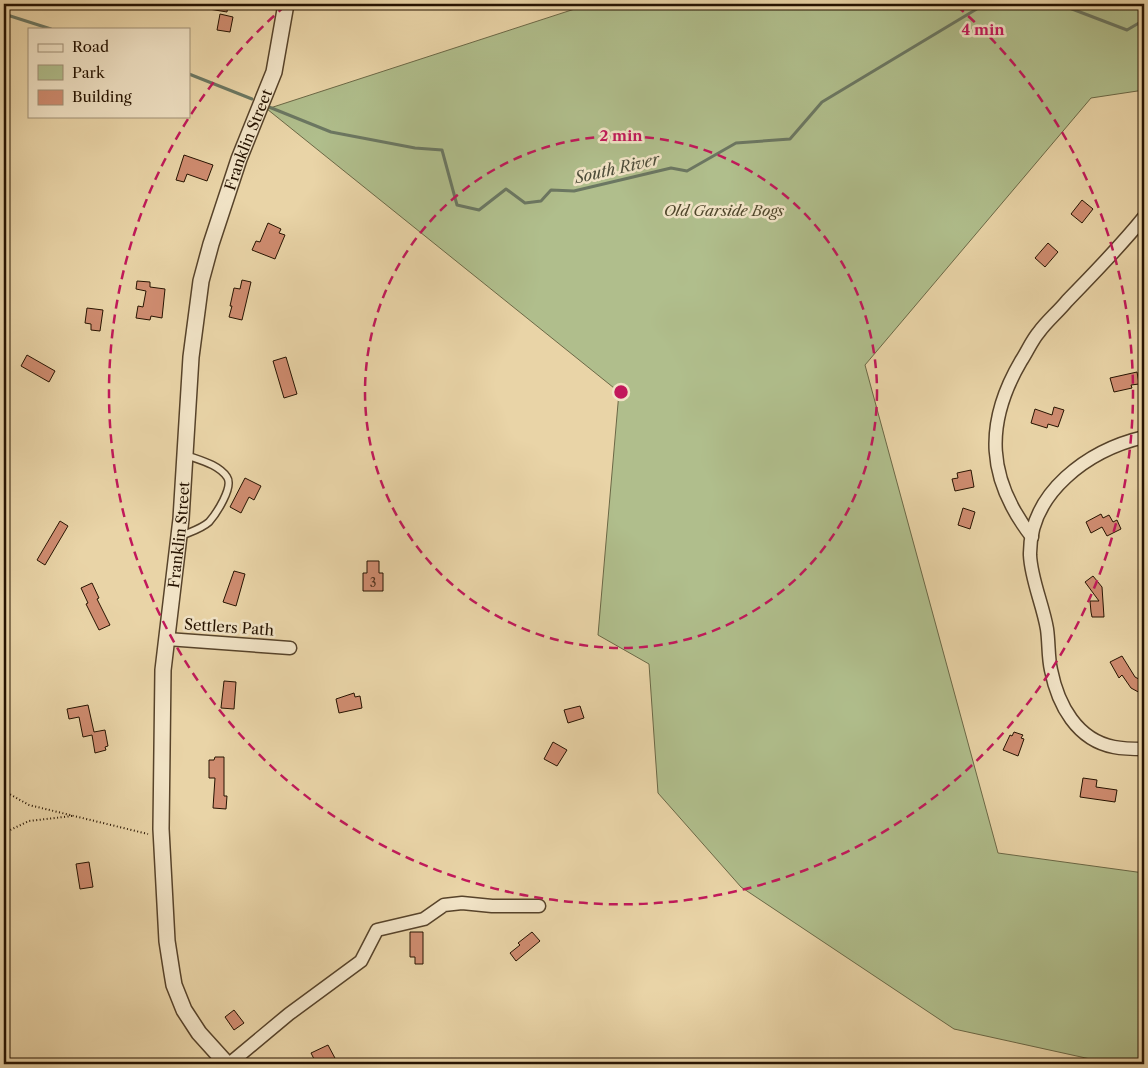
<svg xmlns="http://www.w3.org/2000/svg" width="1148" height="1068" font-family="'Libre Caslon Text',serif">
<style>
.green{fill:#b0be8c;stroke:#6b6846}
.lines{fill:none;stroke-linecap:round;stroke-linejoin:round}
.stream{stroke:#6b7762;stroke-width:3}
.building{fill:#cf8c70;stroke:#261301}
.service-casing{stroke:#57432a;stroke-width:9}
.minor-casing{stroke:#57432a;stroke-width:15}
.tertiary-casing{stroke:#57432a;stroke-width:18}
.path{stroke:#261301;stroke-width:2;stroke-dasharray:1 2.5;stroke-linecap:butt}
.service{stroke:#f1e3c6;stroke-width:6}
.minor{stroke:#f1e3c6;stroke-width:12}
.tertiary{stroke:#f1e3c6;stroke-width:15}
.ring{fill:none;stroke:#c2185b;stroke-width:2.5;stroke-dasharray:9 6}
.labels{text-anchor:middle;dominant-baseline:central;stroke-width:5;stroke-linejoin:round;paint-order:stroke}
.number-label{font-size:12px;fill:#50311d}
.street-label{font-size:15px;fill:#261301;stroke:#f1e3c6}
.park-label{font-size:15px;font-style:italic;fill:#4f462b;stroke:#f1e3c6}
.water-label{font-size:16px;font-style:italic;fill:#4e4d3a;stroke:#f1e3c6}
.centre{fill:#c2185b;stroke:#f1e3c6;stroke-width:2.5}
.ring-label{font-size:15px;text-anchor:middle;font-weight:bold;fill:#c2185b;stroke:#f1e3c6;stroke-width:5;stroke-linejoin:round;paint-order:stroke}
</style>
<rect width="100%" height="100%" fill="#e9d4a7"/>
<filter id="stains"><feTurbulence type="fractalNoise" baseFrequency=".004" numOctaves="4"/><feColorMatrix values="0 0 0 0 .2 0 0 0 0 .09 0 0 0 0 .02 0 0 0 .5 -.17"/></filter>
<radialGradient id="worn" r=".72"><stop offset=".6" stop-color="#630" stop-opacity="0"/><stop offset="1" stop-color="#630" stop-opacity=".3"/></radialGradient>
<polygon class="green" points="590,4 1144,4 1144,90 1091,98 865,365 998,853 1144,873 1144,1064 1113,1064 954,1029 741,887 658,793 649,664 598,635 619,392 267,109"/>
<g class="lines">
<g class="stream">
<polyline points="1059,4 1127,30 1144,20"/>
<polyline points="4,14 51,29"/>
<polyline points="189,74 252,99"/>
<polyline points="269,107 331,132 415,148 442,150 457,205 479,210 506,189 525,203 541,201 551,190 574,191 671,168 687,171 736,143 790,139 822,102 985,4"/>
</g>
</g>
<g class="building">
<polygon points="203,4 228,4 227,12 203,8"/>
<polygon points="220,14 233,17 230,32 217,30"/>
<polygon points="184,155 213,165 207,181 187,174 184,182 176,180"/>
<polygon points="1082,200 1093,209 1082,223 1071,214"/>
<polygon points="268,223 281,229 279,233 285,235 275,259 252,250 256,241 260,242"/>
<polygon points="1048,243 1058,252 1045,267 1035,258"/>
<polygon points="242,280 251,282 242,320 229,317 232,306 230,306 234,288 240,289"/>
<polygon points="137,281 150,282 150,287 165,289 162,318 151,316 150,320 136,318 138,306 143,307 146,291 136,289"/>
<polygon points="87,308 103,310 100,331 91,330 91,324 85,323"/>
<polygon points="27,355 55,371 49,382 21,366"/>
<polygon points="286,357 297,394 284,398 273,361"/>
<polygon points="1137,372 1139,384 1131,385 1132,388 1114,392 1110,378"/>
<polygon points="1054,407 1064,410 1058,427 1048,424 1047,428 1031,423 1035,409 1052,415"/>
<polygon points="971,470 974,487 955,491 952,479 958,478 957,473"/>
<polygon points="245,478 261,486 254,500 249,497 241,513 230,507"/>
<polygon points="963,508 975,512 970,529 958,525"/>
<polygon points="1101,514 1103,518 1109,515 1113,522 1117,520 1121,529 1107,536 1102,527 1091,533 1086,522"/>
<polygon points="60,521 68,526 45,565 37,560"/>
<polygon points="367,561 379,561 379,573 383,573 383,591 363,591 363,573 367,573"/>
<polygon points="234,571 245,574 236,606 223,602"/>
<polygon points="1093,576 1102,587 1104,617 1092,617 1091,612 1090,601 1099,601 1085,582"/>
<polygon points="92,583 99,598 97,599 110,625 99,630 86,604 88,603 81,588"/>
<polygon points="1122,656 1135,677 1144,682 1144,689 1142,694 1131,688 1122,675 1119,678 1110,662"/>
<polygon points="224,681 236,682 234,709 221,708"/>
<polygon points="354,693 355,697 360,696 362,708 339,713 336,699"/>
<polygon points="88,705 94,732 105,730 108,746 105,747 106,750 95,753 92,735 83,737 79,717 69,719 67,709"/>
<polygon points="580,706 584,718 568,723 564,710"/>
<polygon points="1014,732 1023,735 1021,738 1024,739 1018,756 1003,750 1010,735 1012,736"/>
<polygon points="553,742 567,750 557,766 544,759"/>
<polygon points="215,757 224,757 224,796 227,796 226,809 213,808 215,778 209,778 209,760 214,760"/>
<polygon points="1083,778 1097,780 1096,787 1117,790 1115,802 1080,797"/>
<polygon points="89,862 93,887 80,889 76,864"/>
<polygon points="410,932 423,932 423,964 415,964 415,957 410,957"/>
<polygon points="532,932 540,941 516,961 510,953 520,945 518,943"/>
<polygon points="234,1010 244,1023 234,1030 225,1017"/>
<polygon points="328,1045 336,1060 329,1064 320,1064 317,1060 315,1061 311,1053"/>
</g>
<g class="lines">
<defs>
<path id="service" d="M181,536C190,532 201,529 209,522C216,514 234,487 227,477C218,464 199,460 186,455"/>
<g id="minor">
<path d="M1144,437C1089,450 1029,492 1030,555C1031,579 1043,605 1047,629C1049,643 1048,657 1051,670C1058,705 1077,740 1114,747C1124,749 1134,749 1144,749"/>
<path d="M1032,537C987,479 984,424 1021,361C1027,352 1032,340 1039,332C1047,321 1058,312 1067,301C1093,274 1120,247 1144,217"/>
<polyline points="167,639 290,648"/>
<polyline points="229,1064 289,1014 361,961 377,930 424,919 444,905 462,903 492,906 539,906"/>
</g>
<g id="tertiary">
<path id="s1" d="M227,1064L199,1033L184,1010L174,985L172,973L167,941L161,829L163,670L181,519L191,357L201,281L211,244L239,159L274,72L286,4"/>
</g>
</defs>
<use href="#service" class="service-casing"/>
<use href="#minor" class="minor-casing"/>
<use href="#tertiary" class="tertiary-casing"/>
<g class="path">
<polyline points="4,791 29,805 148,834"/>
<polyline points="4,833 29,821 72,816"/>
</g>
<use href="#service" class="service"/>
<use href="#minor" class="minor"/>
<use href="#tertiary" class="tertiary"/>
</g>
<g class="ring">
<circle cx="621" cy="392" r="256"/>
<path d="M957 6A512 512 0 1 1 285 6"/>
</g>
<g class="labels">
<g class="number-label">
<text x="373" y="582">3</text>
</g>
<g class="street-label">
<text stroke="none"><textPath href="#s1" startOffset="952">Franklin Street</textPath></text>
<text stroke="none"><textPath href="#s1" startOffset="548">Franklin Street</textPath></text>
<text transform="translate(229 627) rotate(4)">Settlers Path</text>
</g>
<g class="park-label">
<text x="724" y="210">Old Garside Bogs</text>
</g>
<g class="water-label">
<text transform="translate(617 168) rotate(-13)">South River</text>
</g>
</g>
<circle cx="621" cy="392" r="8" class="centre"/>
<g class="ring-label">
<text x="983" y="35">4 min</text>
<text x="621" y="141">2 min</text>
</g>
<rect width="1148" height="1068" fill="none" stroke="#e9d4a7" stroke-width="20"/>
<rect x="5" y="5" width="1138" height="1058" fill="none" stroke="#261301" stroke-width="2.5"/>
<rect x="10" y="10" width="1128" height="1048" fill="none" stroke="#261301"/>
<rect x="28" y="28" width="162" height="90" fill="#f1e3c6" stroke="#a09077"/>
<rect x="38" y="44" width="25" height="8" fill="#f1e3c6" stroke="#a09077"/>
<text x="72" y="52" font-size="15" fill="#261301">Road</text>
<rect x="38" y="65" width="25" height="15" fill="#b0be8c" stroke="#a09077"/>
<text x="72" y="78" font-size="15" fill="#261301">Park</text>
<rect x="38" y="90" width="25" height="15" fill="#cf8c70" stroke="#a09077"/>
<text x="72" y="102" font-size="15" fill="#261301">Building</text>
<rect width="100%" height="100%" filter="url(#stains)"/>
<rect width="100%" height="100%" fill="url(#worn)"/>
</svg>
